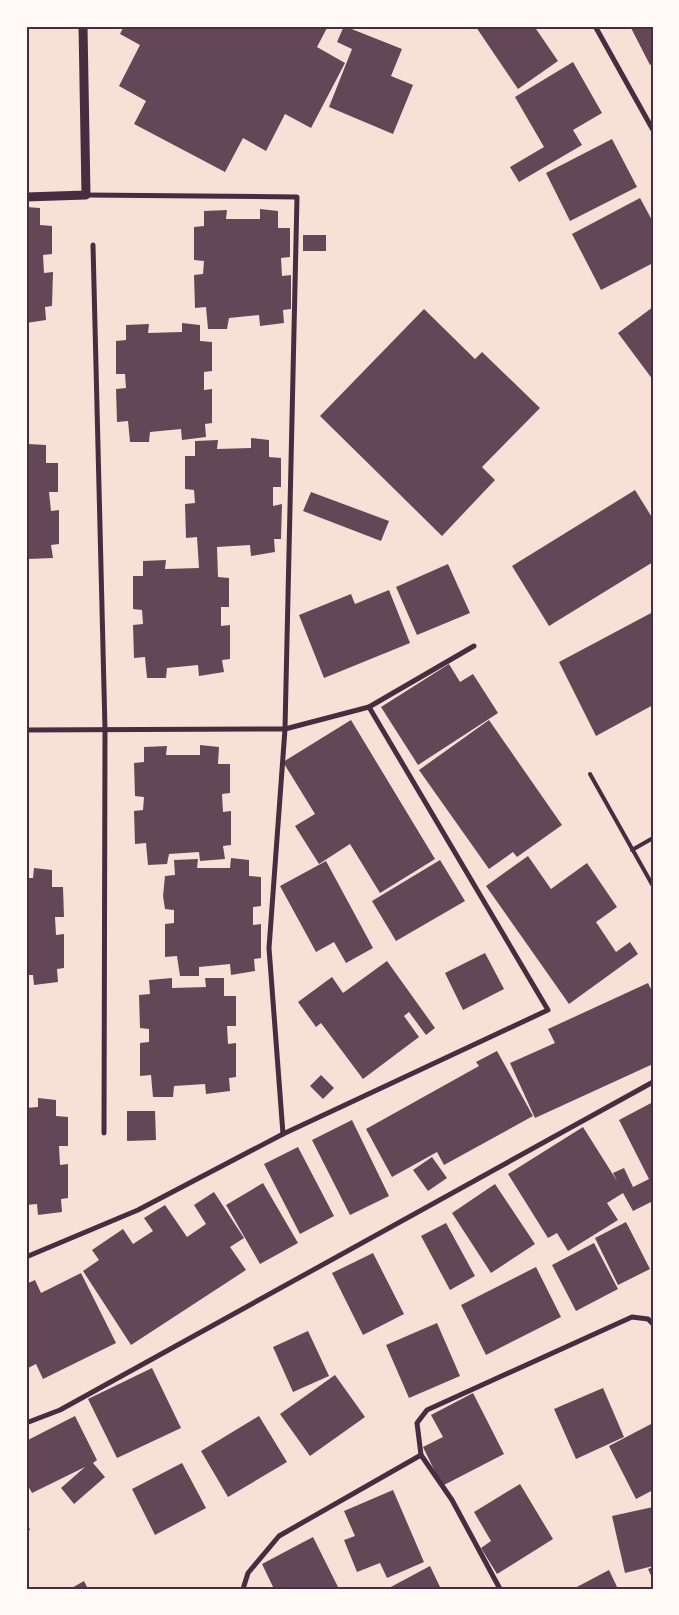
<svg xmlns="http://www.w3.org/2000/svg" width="679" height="1615" font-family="Figtree,sans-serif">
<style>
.building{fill:#644757}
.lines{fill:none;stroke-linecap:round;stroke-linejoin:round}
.service{stroke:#4a2c40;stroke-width:4}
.minor{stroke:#4a2c40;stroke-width:5}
.tertiary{stroke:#4a2c40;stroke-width:9}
.neatline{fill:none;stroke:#4a2c40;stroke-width:2}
</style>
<rect width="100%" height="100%" fill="#f7e1d7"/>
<g class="building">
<polygon points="124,26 328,26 317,47 345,63 311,128 285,114 266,151 243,138 225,172 134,124 146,101 119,86 140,45 120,34"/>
<polygon points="344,26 402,49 391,76 413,85 393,134 329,107 352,49 337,42"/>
<polygon points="478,26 534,26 558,61 518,89 476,27"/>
<polygon points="630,26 653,26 653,63 650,65"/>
<polygon points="573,62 602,113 573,130 582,145 519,182 510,167 544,147 515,97"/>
<polygon points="612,139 637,187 570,221 546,173"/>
<polygon points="640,198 653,222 653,263 601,290 572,234"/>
<polygon points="26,207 40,208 40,225 52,226 52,254 43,255 44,273 53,272 52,306 45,307 46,320 26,323"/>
<polygon points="260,209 278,211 278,228 290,228 290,257 281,258 282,276 291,275 291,309 283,310 284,323 260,326 259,315 229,318 227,329 208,329 206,307 195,308 194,275 203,274 204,261 194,260 194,227 204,226 204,211 227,210 226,219 260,219"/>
<rect x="303" y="235" width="23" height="16"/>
<polygon points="653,307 653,380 618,333"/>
<polygon points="424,309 475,359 482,352 540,408 482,467 495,480 442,536 320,416"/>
<polygon points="182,323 200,325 200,341 212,342 212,371 204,372 204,390 212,389 212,423 205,424 206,437 182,440 181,429 150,432 149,442 130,442 128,421 117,422 116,389 126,388 125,374 116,374 116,341 126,340 126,325 149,324 148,333 182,332"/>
<polygon points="251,438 269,440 269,457 281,458 281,487 273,487 273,506 282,504 281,539 274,539 275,552 251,556 250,545 217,547 218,577 229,578 229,607 221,607 221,626 230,625 230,659 222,660 224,672 199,676 198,665 167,668 166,678 147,678 145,657 134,658 133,625 143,624 142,610 133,609 133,576 143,576 143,561 166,560 165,569 199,568 197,537 186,538 185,504 195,503 194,490 185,489 185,456 195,456 195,441 218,440 217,449 251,448"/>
<polygon points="28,444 46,445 46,463 58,463 58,492 49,492 51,511 59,510 59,544 51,545 53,558 28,559 26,550 26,453 28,453"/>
<polygon points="635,490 653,519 653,562 549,626 512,566"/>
<polygon points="311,492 389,521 381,541 303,511"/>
<polygon points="448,564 470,613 417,635 396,587"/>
<polygon points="389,590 410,643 324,678 299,615 351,594 355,604"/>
<polygon points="653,612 653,705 596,736 559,662"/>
<polygon points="449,664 460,682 473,674 498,713 418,765 381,707"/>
<polygon points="351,720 435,859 380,893 350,844 319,864 295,826 315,814 283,762"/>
<polygon points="489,720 562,825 517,857 513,852 489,869 419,770"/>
<polygon points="200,745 219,747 218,764 230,764 230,793 222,794 223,812 231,811 231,845 223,846 225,859 200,861 199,852 169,854 167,864 148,865 146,843 135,844 134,811 143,810 144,797 135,796 134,763 144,762 144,747 167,746 166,755 200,755"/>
<polygon points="528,856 551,889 587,863 617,907 596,922 616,952 630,942 638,954 569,1004 486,886"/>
<polygon points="231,858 249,860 249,876 261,877 261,906 253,907 253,925 261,924 261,958 254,959 255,971 231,975 230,964 199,967 199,976 180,976 177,956 165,957 165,924 174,923 174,910 165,909 163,896 165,876 175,875 174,860 198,859 197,868 230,868"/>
<polygon points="440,860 465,901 396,941 372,901"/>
<polygon points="326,861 373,948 346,963 334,942 316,952 280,886"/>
<polygon points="34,868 52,870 52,887 63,887 64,917 55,917 56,935 64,934 64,968 57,969 58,982 34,985 33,975 26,975 26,878 33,878"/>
<polygon points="485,953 504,989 463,1010 445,973"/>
<polygon points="387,961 435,1028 426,1035 409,1012 404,1016 419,1037 363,1079 321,1023 316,1027 298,1002 332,977 343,993"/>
<polygon points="172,978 172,988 206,987 205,978 224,978 224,996 236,996 236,1026 227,1026 228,1044 236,1043 236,1077 229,1078 230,1091 206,1094 205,1084 174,1086 173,1097 153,1097 151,1075 140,1076 140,1043 149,1042 149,1029 140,1028 139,995 150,994 149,980"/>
<polygon points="648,983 653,993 653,1064 535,1118 510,1063 555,1043 548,1029"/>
<polygon points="497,1051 533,1116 444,1165 437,1152 392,1177 366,1129 479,1066 476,1062"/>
<polygon points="321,1075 334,1088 323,1099 310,1086"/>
<polygon points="38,1098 56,1100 56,1116 68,1117 68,1146 59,1146 60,1165 68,1164 68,1198 61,1199 62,1212 38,1215 37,1204 26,1205 26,1108 38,1107"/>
<polygon points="653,1102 653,1201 633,1211 623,1193 607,1203 618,1220 568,1251 557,1233 548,1238 508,1174 583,1127 617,1181 613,1173 624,1168 633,1187 649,1179 619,1120"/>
<polygon points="127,1111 155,1111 156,1140 127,1141"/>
<polygon points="352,1120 389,1196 350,1215 312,1140"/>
<polygon points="298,1147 334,1216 300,1234 264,1164"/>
<polygon points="432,1157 447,1178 428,1191 413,1170"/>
<polygon points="263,1183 298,1243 260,1264 226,1205"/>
<polygon points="495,1184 535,1244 491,1273 452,1213"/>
<polygon points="214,1192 244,1238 230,1247 246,1270 131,1345 83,1271 99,1260 92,1250 123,1229 133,1244 153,1231 144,1218 165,1205 187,1237 206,1224 194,1205"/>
<polygon points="626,1222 650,1269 618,1285 595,1238"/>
<polygon points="446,1223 475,1276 450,1290 421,1236"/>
<polygon points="594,1243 618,1289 576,1311 552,1265"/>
<polygon points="373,1253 404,1314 363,1335 332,1273"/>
<polygon points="536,1267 561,1317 486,1355 461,1305"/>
<polygon points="81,1273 116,1343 43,1379 36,1364 26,1369 26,1284 35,1280 41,1293"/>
<polygon points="437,1323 460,1376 409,1398 386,1345"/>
<polygon points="308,1331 329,1376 293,1392 273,1347"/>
<polygon points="152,1368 181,1428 117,1458 88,1399"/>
<polygon points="335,1375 365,1417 310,1456 280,1414"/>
<polygon points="603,1388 624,1437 576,1459 554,1409"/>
<polygon points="473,1393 504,1454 442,1486 423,1447 443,1437 431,1415"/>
<polygon points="75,1416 97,1460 93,1463 105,1477 74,1504 61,1488 85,1467 32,1493 26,1482 26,1441"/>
<polygon points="259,1416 287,1462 228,1497 201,1451"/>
<polygon points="653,1423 653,1490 636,1499 609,1446"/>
<polygon points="182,1463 206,1508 155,1535 132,1489"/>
<polygon points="520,1484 553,1539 497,1574 481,1548 491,1541 474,1512"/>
<polygon points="393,1490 424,1562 387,1578 380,1563 357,1572 344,1540 355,1536 344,1511"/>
<polygon points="653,1507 653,1566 625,1573 612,1516"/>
<polygon points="26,1519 30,1530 26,1531"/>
<polygon points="313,1537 339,1589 274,1589 262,1564"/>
<polygon points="430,1566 441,1589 387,1589"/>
<polygon points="653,1567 653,1580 648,1569"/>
<polygon points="609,1570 618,1589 573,1589"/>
<polygon points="84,1581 88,1589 70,1589"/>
</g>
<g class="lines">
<g class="service">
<polyline points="590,774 653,886"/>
<polyline points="632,850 653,838"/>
</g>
<g class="minor">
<polyline points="595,26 653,130"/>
<polyline points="86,195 297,197 285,729 269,948 283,1134"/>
<polyline points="93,245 105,729 104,1133"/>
<polyline points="26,730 285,729 369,707 474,646"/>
<polyline points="26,1257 138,1210 283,1134 548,1010 369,707"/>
<polyline points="26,1423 60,1410 653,1082"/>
<polyline points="243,1589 248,1573 279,1536 421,1455"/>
<polyline points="500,1589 452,1500 421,1455 417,1423 427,1410 632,1317 648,1319 653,1324"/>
</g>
<polyline class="tertiary" points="26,197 86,195 83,26"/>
</g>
<rect width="679" height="1615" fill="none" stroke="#fffaf5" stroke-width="55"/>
<rect x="28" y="28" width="624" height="1560" class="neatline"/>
</svg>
